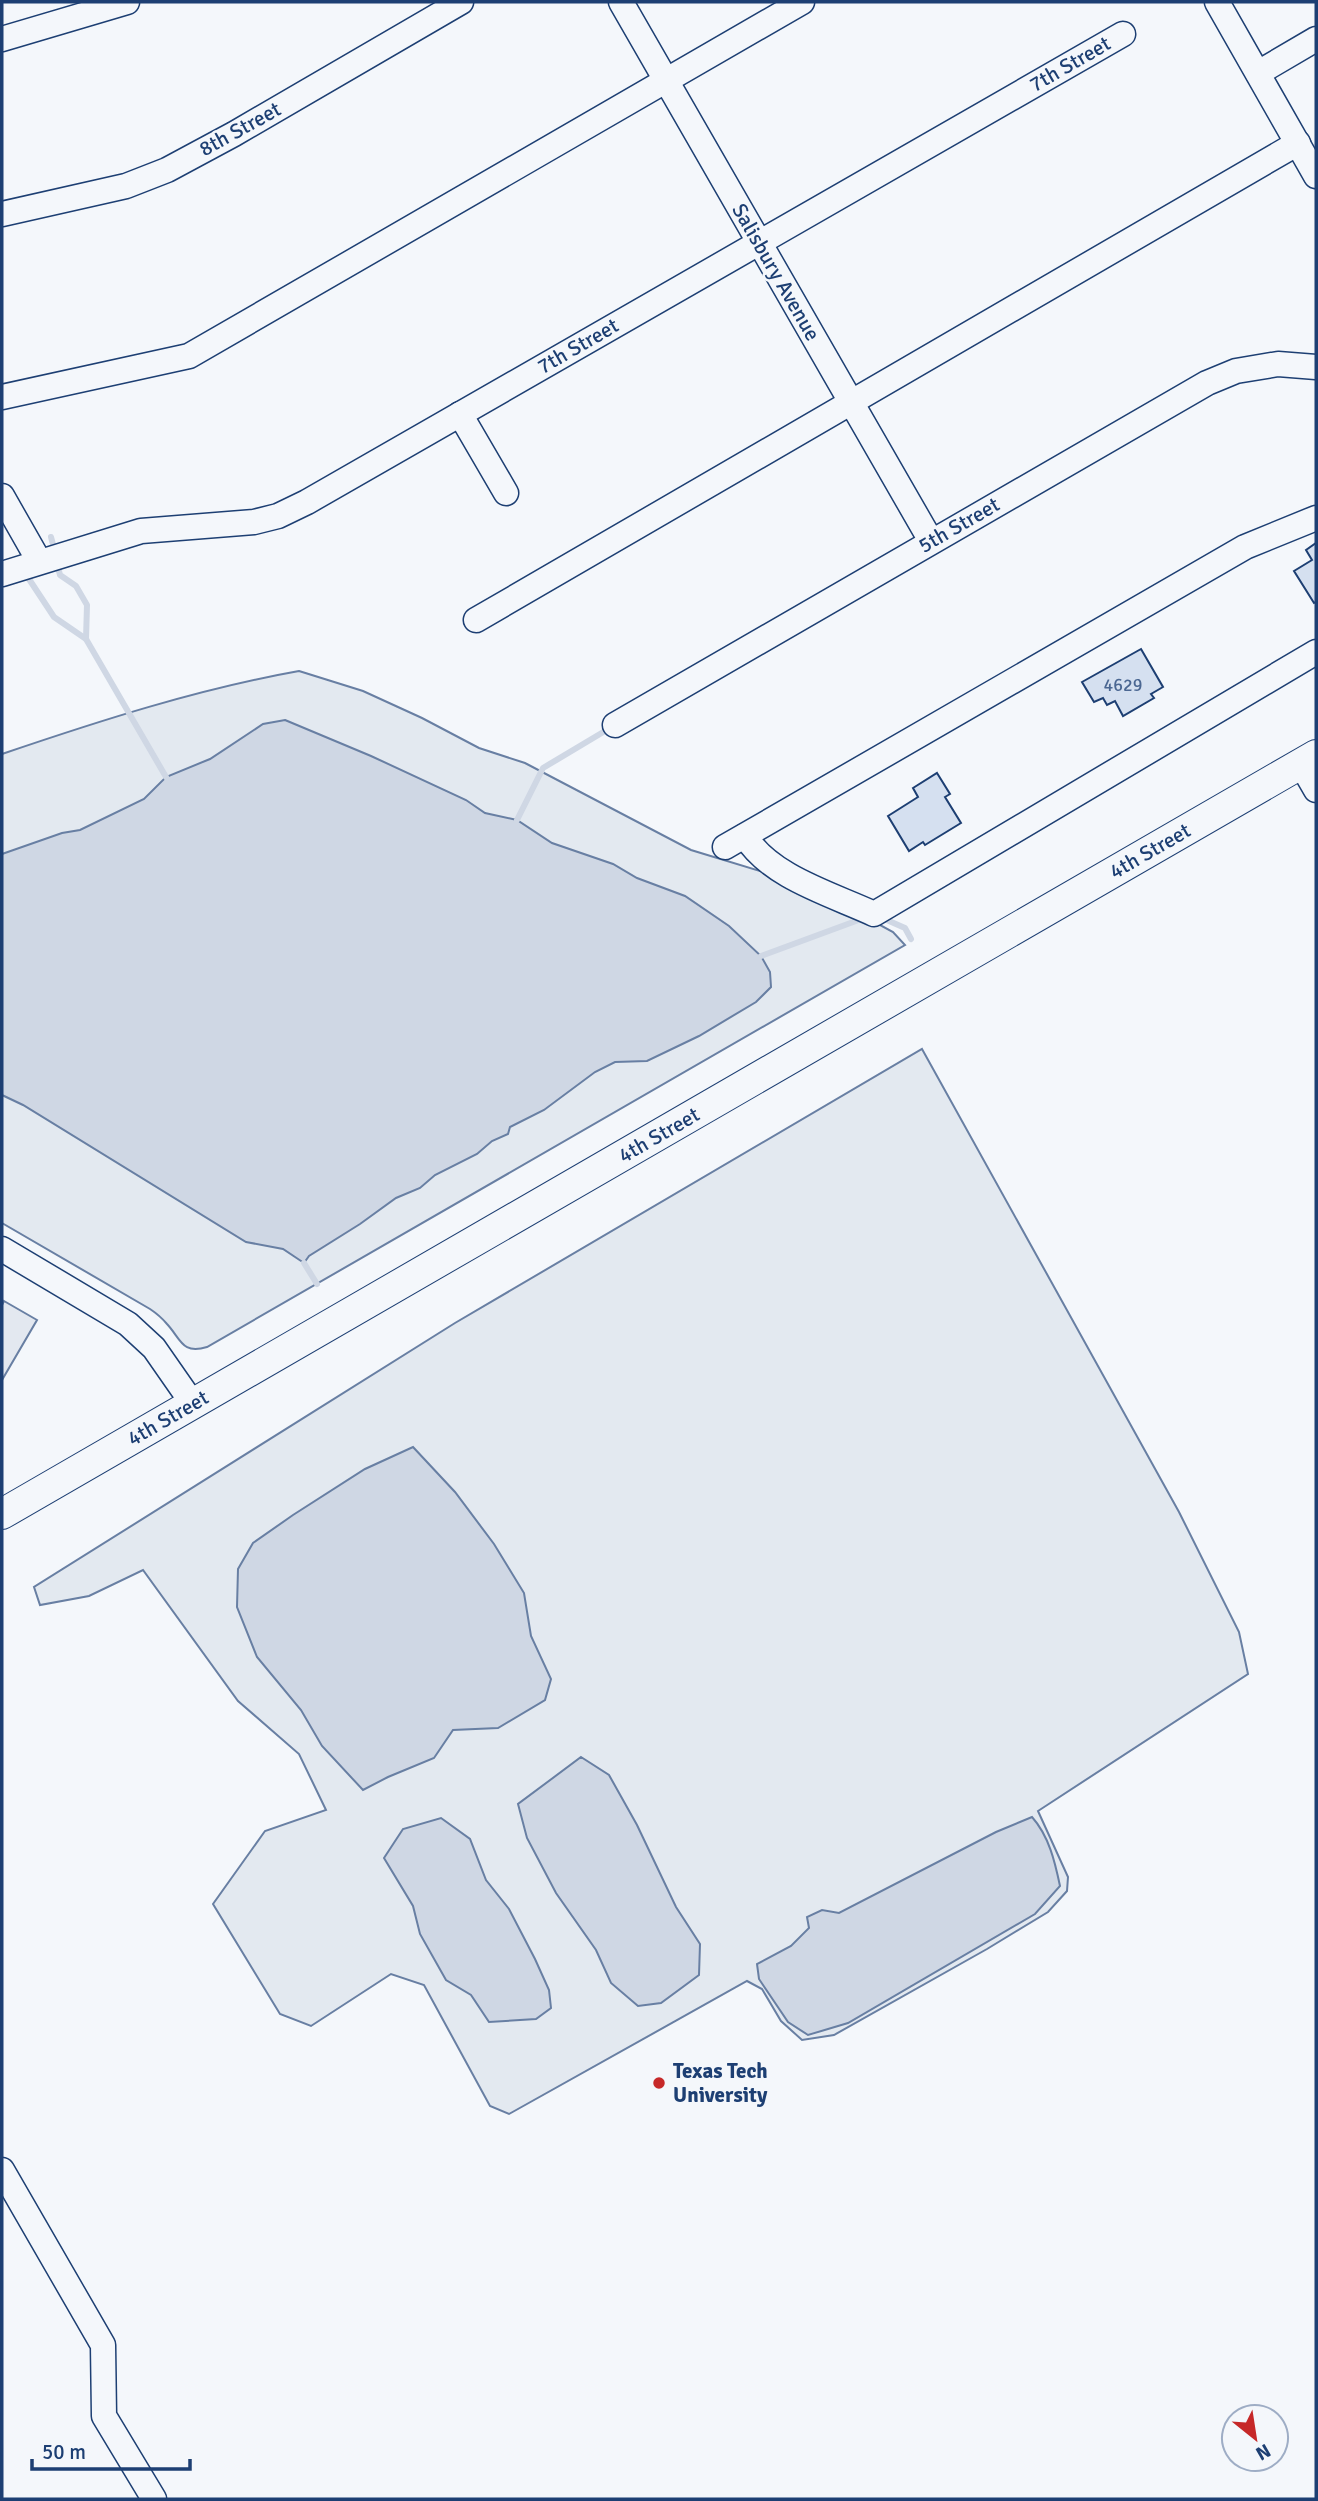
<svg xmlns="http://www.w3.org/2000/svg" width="1318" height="2501" font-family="Signika,sans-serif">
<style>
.green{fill:#e3e9f0;stroke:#687fa3;stroke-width:2}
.parking{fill:#e3e8f0;stroke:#687fa3;stroke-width:2}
.water{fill:#cfd7e4;stroke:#687fa3;stroke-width:2}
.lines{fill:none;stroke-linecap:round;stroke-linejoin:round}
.stream{stroke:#cfd7e4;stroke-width:6}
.building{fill:#d5e0f0;stroke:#1d3f73;stroke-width:2}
.minor-casing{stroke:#1d3f73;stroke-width:27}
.major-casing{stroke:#1d3f73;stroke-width:32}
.minor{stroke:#f4f7fb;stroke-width:24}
.major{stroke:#f4f7fb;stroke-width:30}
.poi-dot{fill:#c62828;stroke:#f4f7fb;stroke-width:2.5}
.labels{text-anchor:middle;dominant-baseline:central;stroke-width:5;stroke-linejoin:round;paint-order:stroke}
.number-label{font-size:18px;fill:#4b6792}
.street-label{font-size:21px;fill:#1d3f73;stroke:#f4f7fb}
.poi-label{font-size:21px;font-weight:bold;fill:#1d3f73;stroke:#f4f7fb;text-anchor:start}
</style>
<rect width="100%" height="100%" fill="#f4f7fb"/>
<g class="green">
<path d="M299,671L363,691L422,718L479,748L525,763L691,850L773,875L836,901L893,932L905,945L207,1347C182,1355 181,1339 167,1324C162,1318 156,1313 150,1309L2,1223V754C99,721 198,689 299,671Z"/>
<polygon points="922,1049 1179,1512 1239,1632 1248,1674 1038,1811 1068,1877 1067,1891 1048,1912 987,1949 834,2035 802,2040 781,2021 762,1989 747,1981 509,2114 490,2106 424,1985 391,1974 311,2026 280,2014 213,1904 265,1831 326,1810 299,1754 238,1701 143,1570 89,1596 40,1605 34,1587 455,1323"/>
</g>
<polygon class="parking" points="4,1301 37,1320 2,1380 2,1305"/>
<g class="water">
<polygon points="285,720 371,756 466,800 485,813 517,820 552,843 613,864 637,878 685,896 729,926 761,956 770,972 771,987 756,1002 699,1036 647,1061 615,1062 595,1072 544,1110 510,1127 508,1134 492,1141 477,1154 435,1175 420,1188 396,1198 360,1224 309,1256 304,1263 283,1249 246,1242 23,1105 2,1095 2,854 62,833 80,830 144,799 166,777 210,759 263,724"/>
<polygon points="413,1447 455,1492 494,1544 524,1593 531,1636 551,1679 545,1700 498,1728 453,1730 434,1758 388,1777 363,1790 322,1746 301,1710 257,1657 237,1607 238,1569 253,1543 293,1515 365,1469"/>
<polygon points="581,1757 609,1775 637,1825 676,1907 700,1944 699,1975 661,2003 638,2006 611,1983 596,1950 556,1893 527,1838 518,1804"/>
<path d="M1032,1817C1049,1836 1055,1862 1060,1886L1035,1914L848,2023L808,2035L788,2022L759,1979L757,1964L791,1946L809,1928L807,1917L822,1910L839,1913L996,1832Z"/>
<polygon points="441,1818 470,1839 486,1880 509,1909 535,1959 549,1990 551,2008 536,2019 489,2022 471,1995 446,1980 420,1934 413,1906 384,1858 403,1829"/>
</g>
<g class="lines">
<g class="stream">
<polyline points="51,537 55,552"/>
<polyline points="57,563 60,575 76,586 87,605 86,639 166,777"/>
<polyline points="25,573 54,617 86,639"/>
<polyline points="517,820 543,768 610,728"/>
<polyline points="880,917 905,928 911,939"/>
<polyline points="761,956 864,918"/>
<polyline points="304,1263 317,1284"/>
</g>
</g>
<g class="building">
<polygon points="1316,543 1316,602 1314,603 1294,571 1312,560 1306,550"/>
<polygon points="1141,649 1163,687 1151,694 1154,698 1123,716 1115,701 1107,705 1103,698 1094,702 1082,682"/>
<polygon points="937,773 950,794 945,797 961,823 925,845 923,842 909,851 888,816 918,797 913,788"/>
</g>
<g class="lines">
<defs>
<g id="minor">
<polyline points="621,2 931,541"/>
<polyline points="1217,2 1316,176"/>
<polyline points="2,39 127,2"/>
<polyline points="1258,73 1316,39"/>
<polyline points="2,214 126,186 167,170 234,134 461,2"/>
<polyline points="2,397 189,356 802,2"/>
<polyline points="460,414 506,493"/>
<polyline points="2,496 39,561"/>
<polyline points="2,574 141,531 254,522 278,516 307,502 1123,34"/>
<polyline points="476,620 1298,143"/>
<polyline points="615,725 1207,383 1236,371 1278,364 1316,367"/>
<polyline points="1301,764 1316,790"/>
<path d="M745,836C770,877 831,894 874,914L1316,652"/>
<polyline points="725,847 1245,547 1316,518"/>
<polyline points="2,1249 128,1324 154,1348 193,1404"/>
<polyline points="2,2170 103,2345 104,2416 154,2499"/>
</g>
<polyline id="major" points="2,1514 1316,755"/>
</defs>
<use href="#minor" class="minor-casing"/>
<use href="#major" class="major-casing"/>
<use href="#minor" class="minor"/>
<use href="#major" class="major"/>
</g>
<circle class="poi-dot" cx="659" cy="2083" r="7"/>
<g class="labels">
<g class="number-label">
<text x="1123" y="685">4629</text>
</g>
<g class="street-label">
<text transform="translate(1070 64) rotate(-30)">7th Street</text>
<text transform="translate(240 129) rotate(-29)">8th Street</text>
<text transform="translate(776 272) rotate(60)">Salisbury Avenue</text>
<text transform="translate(578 346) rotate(-30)">7th Street</text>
<text transform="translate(959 525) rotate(-30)">5th Street</text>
<text transform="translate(1150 851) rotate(-30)">4th Street</text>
<text transform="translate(659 1135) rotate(-30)">4th Street</text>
<text transform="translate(168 1418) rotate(-30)">4th Street</text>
</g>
<g class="poi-label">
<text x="673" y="2071">Texas Tech<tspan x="673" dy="24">University</tspan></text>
</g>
</g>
<rect width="1318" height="2501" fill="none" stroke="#1d3f73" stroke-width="7"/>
<g transform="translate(1255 2438) rotate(150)"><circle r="33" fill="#f4f7fb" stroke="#9eadc5" stroke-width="2"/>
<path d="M0-5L12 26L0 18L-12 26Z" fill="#c62828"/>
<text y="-10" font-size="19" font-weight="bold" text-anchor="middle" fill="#1d3f73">N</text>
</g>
<path d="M32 2459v10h158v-10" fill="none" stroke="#1d3f73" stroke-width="3.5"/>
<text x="42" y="2459" font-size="21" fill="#1d3f73" stroke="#f4f7fb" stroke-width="5" paint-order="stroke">50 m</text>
</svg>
